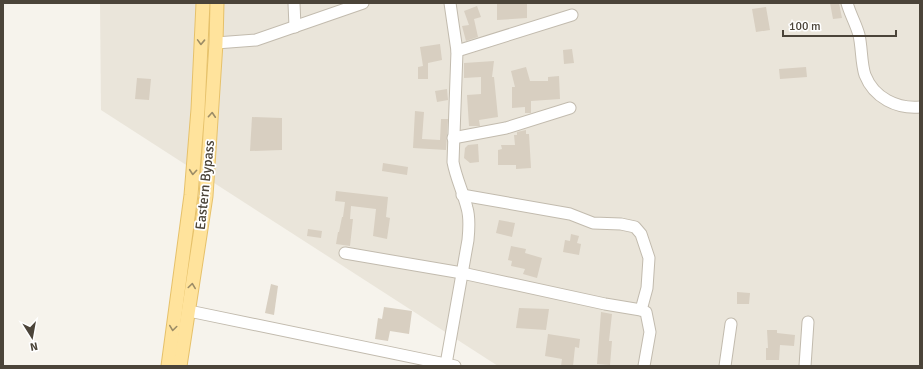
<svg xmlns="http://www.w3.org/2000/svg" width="923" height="369" font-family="Signika,sans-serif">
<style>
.residential{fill:#eae5da}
.building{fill:#d8cfc1}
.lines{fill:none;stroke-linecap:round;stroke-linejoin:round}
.minor-casing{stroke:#c2bbae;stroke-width:13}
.major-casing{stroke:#e6c16a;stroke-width:15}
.minor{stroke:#fff;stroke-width:11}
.major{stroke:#ffe39c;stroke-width:13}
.oneway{stroke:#9c8c66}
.labels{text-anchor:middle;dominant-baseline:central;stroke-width:3.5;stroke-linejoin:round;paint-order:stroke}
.street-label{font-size:14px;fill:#4b4439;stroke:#fff}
</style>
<rect width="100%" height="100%" fill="#f6f3ec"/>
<polygon class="residential" points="100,3 920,3 920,366 498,366 101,110"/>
<g class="building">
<polygon points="497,3 527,3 527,18 497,20"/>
<polygon points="830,3 839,3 842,18 833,19"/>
<polygon points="477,6 481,17 474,19 478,37 466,41 462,26 469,25 464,11"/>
<polygon points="766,7 770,30 756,32 752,9"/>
<polygon points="440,44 442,60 428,63 428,79 418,79 418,67 423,66 420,47"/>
<polygon points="572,49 574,63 564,64 563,50"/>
<polygon points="494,61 492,77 494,77 498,117 479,120 480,126 469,126 467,95 481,94 481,77 464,78 464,63"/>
<polygon points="526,67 530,81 548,81 548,77 559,76 560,99 531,101 531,113 525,113 525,107 512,108 512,87 515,87 511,71"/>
<polygon points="806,67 807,77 780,79 779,69"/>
<polygon points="137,78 151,79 149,100 135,99"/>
<polygon points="447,89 448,100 437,102 435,91"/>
<polygon points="415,111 424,112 422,139 440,140 441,119 448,119 446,150 413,148"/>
<polygon points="252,117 282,118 282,150 250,151"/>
<polygon points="526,130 526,134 529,134 531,168 516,169 516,165 498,165 498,150 502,149 501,145 515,145 514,135 517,135 517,132"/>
<polygon points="478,144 479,162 470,163 464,158 465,148 468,145"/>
<polygon points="383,163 408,167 407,175 382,171"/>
<polygon points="336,191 388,197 386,217 390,218 387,239 373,236 376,209 351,206 350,219 353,219 350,246 336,244 338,232 339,232 342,217 343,217 345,202 335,201"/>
<polygon points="499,220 515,223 512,237 496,233"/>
<polygon points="308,229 322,231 321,238 307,236"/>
<polygon points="571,234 579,236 577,243 581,244 579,255 563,252 565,240 570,241"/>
<polygon points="511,246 526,249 525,253 542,258 537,278 523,274 525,269 511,266 512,261 508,260"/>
<polygon points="271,284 278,286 274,315 265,313"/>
<polygon points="737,292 750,293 749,304 737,304"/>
<polygon points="384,307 412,311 409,334 390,331 388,341 375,339 378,318 382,319"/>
<polygon points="519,308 549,309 546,330 516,328"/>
<polygon points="601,312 612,314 609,341 612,341 610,365 597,364"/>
<polygon points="767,330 777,330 777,333 795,335 794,346 780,345 779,360 766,360 766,348 768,348"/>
<polygon points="548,334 580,339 579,348 575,347 573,366 561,366 562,359 545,356"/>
</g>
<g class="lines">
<defs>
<g id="minor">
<polyline points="294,3 295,27"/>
<path d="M847,3C850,14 856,24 859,35C862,48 861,63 865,75C874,98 897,109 920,107"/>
<polyline points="216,43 256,40 363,3"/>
<polyline points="457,51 572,15"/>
<polyline points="453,138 506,128 570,108"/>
<polyline points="462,195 570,214 593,223 621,224 635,227 641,234 649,258 647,288 641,310"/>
<polyline points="345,253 462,273 605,304 641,310 646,312 650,332 644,366"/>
<polyline points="189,311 455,366"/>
<path d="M446,364L468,240C469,230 470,218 467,208C463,192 456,178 453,162L457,51L450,3"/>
<polyline points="725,366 731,324"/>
<polyline points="805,366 808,322"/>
</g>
<g id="major">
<polyline points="168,366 191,195 198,109 203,3"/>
<polyline points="180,366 206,196 216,43 217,3"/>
</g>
</defs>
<use href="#minor" class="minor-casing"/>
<use href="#major" class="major-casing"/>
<use href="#minor" class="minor"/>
<use href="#major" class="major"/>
</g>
<defs><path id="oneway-chevron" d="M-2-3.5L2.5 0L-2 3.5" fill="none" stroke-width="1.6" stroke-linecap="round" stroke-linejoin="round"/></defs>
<g class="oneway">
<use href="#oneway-chevron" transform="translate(201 42) rotate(92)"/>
<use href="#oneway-chevron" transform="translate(212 115) rotate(-86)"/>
<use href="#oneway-chevron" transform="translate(193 172) rotate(95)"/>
<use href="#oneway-chevron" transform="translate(192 286) rotate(-82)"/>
<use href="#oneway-chevron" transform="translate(173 328) rotate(98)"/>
</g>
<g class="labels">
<g class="street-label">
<text transform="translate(205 185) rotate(-84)">Eastern Bypass</text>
</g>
</g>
<rect width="923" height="369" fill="none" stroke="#4b4439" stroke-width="8"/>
<g transform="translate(32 337) rotate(169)" stroke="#ffffff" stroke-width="3" paint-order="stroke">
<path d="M0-3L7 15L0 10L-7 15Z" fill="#4b4439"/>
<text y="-6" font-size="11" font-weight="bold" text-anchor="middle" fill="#4b4439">N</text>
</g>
<path d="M783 30v6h113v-6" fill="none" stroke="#4b4439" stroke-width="2"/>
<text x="789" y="30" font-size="12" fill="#4b4439" stroke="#ffffff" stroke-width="3" paint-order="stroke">100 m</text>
</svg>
